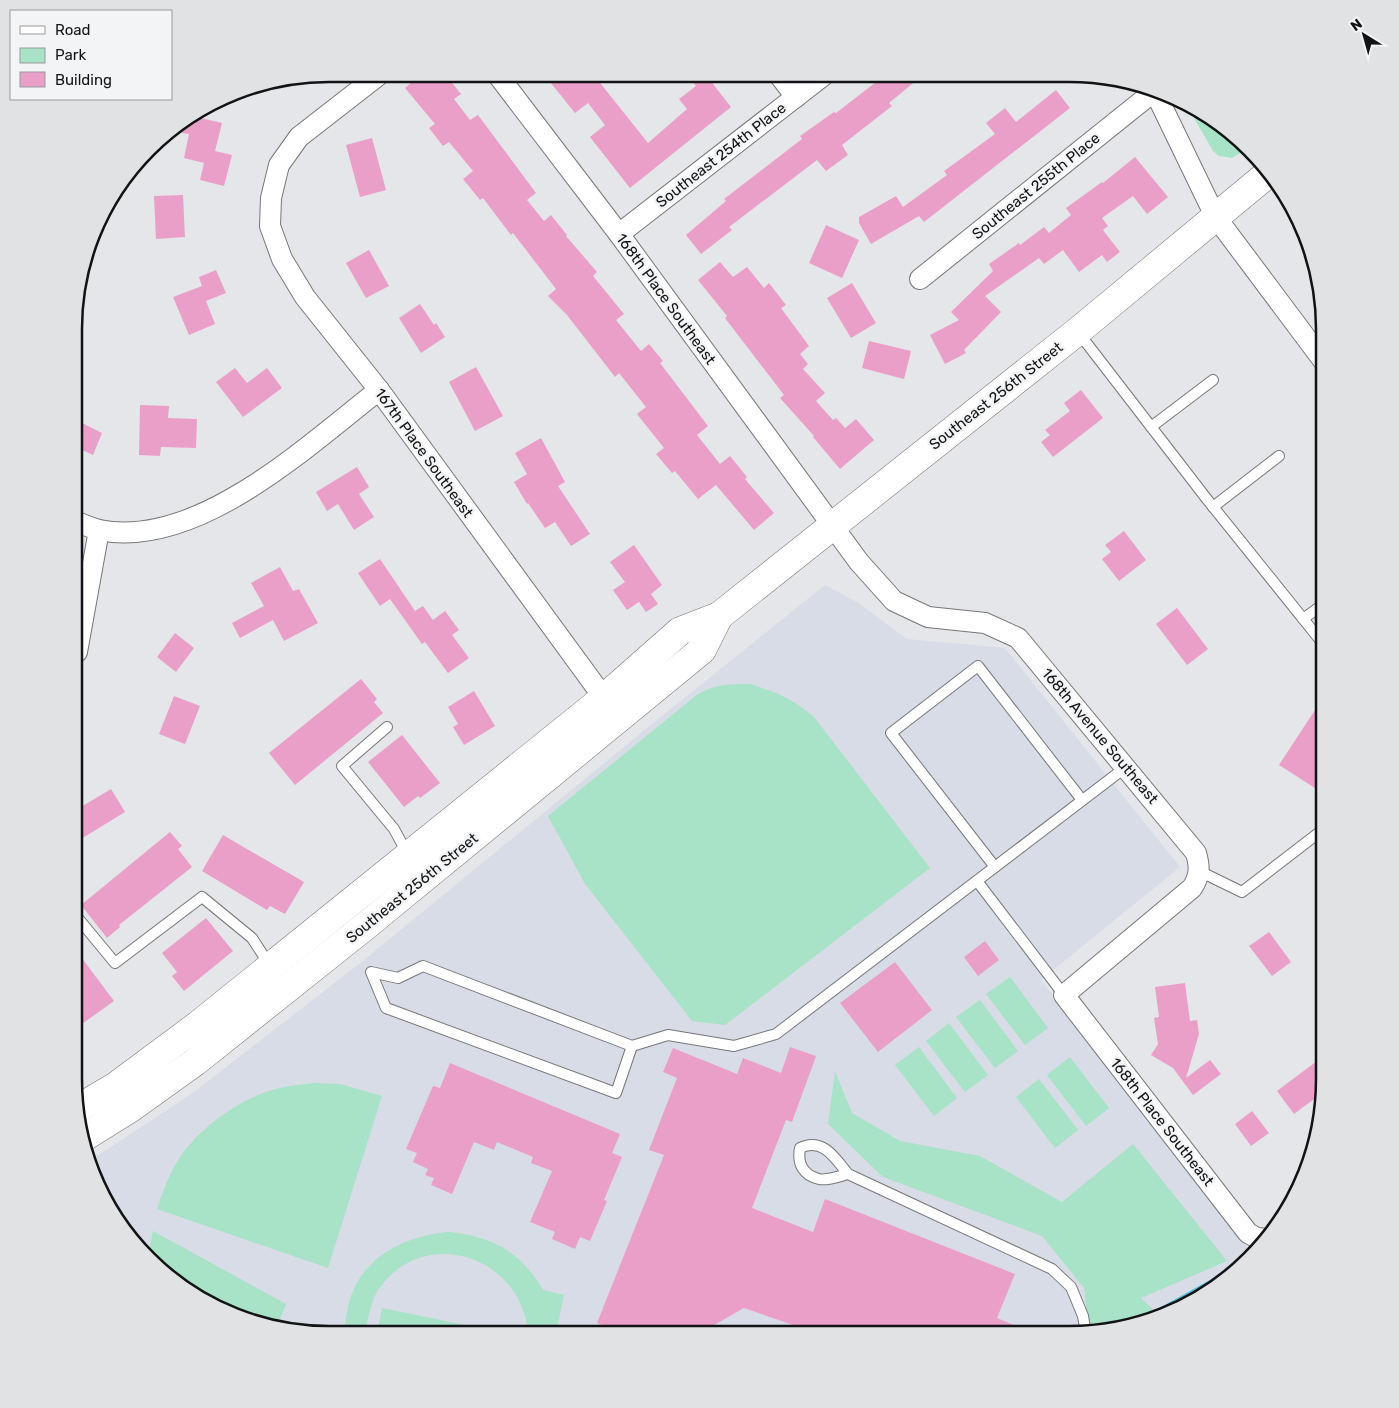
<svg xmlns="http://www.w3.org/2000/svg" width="1399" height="1408" font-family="Rubik,sans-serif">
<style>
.built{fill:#d8dce6}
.green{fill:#a8e2c7}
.water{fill:#57c0d9}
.building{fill:#ea9fc8}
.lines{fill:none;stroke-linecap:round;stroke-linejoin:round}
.service-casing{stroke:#767779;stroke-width:12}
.minor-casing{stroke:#767779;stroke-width:22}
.secondary-casing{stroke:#767779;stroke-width:29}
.service{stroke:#fff;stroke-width:10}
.minor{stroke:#fff;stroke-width:20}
.secondary{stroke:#fff;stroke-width:28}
.labels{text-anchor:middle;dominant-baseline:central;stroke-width:4.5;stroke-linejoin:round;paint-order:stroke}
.street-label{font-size:15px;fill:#121314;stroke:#f2f4f6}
.rim{fill:none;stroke:#121314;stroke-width:2.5}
</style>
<rect width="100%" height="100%" fill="#e5e6e9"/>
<polygon class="built" points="825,585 857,602 907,639 1005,648 1180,867 1041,980 1253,1255 1225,1282 1152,1321 1086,1334 313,1334 216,1308 161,1271 126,1234 88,1162 194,1092 364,960 652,724"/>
<g class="green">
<polygon points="1186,104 1197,108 1245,150 1232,158 1219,156 1213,151"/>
<path d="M750,684C778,693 790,697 814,717L930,868L725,1025L692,1021L585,884L548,816L698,694C715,684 731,684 750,684Z"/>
<polygon points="1010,977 1048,1028 1025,1045 986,994"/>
<polygon points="980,1000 1018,1051 995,1068 956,1017"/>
<polygon points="949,1023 988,1075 965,1092 926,1041"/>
<polygon points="919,1047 957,1098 934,1116 895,1065"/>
<polygon points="1070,1057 1109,1108 1086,1126 1047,1075"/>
<polygon points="835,1071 852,1113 900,1141 980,1156 1062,1202 1133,1144 1227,1261 1141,1298 1160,1316 1152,1321 1089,1333 1084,1288 1042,1236 883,1177 828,1124"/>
<polygon points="1039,1079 1078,1130 1055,1148 1016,1097"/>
<path d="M313,1083L340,1084L382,1096L328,1268L157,1209C161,1197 165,1185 171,1173C188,1136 233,1102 272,1090C285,1086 300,1085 313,1083Z"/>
<polygon points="153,1231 286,1304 278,1324 216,1308 161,1271 148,1257"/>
<path d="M449,1232C492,1236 521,1252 543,1290L564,1295L556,1334H528C522,1255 423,1224 378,1290C370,1303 368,1319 365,1334H343C346,1321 347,1307 351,1296C366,1254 409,1235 449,1232Z"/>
<polygon points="382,1308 509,1334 377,1334"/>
</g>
<polygon class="water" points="1226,1271 1231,1276 1225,1282 1168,1312 1161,1307"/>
<g class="building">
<polygon points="421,74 445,74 461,94 454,99 470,120 478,115 536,193 527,200 544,221 551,215 567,235 566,236 597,272 593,276 624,314 616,320 641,351 649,344 663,361 660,363 708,426 697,435 720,464 730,456 747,477 745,479 774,513 754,530 716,485 698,499 675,471 672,473 656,454 664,448 637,414 646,407 619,373 615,377 567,315 548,296 556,289 513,233 511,235 483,198 480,200 463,179 473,171 449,142 443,146 429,128 435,124 405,88"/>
<polygon points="560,74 593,74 648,143 687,109 679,99 696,86 687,75 706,75 731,107 630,188 590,137 605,125 588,103 575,113 550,82"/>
<polygon points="885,75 923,75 889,103 892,106 842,145 848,155 826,171 817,160 729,227 732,230 701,254 686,235 726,201 724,199 802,139 800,136 834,112 836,113"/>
<polygon points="1056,90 1070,108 924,222 919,216 871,244 859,223 859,217 896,196 903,207 947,175 944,171 995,134 986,123 1005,108 1016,122"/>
<polygon points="196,117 222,123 215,151 232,155 224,186 200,180 204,163 184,158 189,134 182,133 185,123"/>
<polygon points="372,138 386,190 360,197 346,145"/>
<polygon points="1135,157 1168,197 1147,214 1133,196 1102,218 1108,226 1103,230 1120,252 1107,262 1102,255 1079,272 1063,250 1044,264 1039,258 985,296 1001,312 964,350 966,353 945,364 930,335 959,320 951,312 993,271 989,264 1019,243 1020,245 1044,227 1049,233 1071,215 1066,208 1102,182 1103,183"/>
<polygon points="183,195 185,237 156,239 154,196"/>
<polygon points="826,225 859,240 842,278 809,263"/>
<polygon points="369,250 389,286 366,298 346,263"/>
<polygon points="720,262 733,277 747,267 764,288 769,283 786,305 781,308 809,346 800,354 808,364 803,369 825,393 816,401 833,420 836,418 845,428 856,419 874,440 840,469 813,437 814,436 780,398 784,395 725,318 727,316 698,280"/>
<polygon points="216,270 226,293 206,301 215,324 189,335 173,297 202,286 199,277"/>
<polygon points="852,283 876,323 851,338 827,298"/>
<polygon points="420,304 434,325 436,323 445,337 421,353 399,318"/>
<polygon points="869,341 911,351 904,379 862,368"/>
<polygon points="476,367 503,416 475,431 449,382"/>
<polygon points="235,368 247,383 267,368 282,388 243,417 216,382"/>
<polygon points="1081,390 1103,418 1053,457 1041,442 1050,435 1045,430 1070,411 1064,403"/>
<polygon points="140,405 169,406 168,418 197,419 196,448 161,447 160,456 139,455"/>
<polygon points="78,421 102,433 93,455 78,448"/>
<polygon points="541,438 565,482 558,486 590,534 571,546 555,522 545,528 528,503 527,504 514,482 527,474 515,453"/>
<polygon points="357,467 369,487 359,494 374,517 354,530 338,504 327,511 316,492"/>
<polygon points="1124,531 1146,560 1119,581 1102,559 1111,552 1105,545"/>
<polygon points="634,545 662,585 651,594 658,604 646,612 639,602 627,610 613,590 625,582 610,562"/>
<polygon points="380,559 415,611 423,606 433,620 445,611 459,630 452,635 469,658 448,673 425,642 422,644 390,599 380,606 358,573"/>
<polygon points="280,567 293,591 299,589 318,623 284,641 273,620 240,638 232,623 264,606 251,583"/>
<polygon points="1177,608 1208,649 1187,665 1156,624"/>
<polygon points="175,633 194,648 176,672 157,657"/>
<polygon points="361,679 377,699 374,702 383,713 295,785 269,753"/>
<polygon points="474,691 495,726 464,745 453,727 458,724 448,707"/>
<polygon points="174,696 200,706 185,744 159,734"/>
<polygon points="1315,710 1325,717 1325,779 1318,790 1279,765"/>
<polygon points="402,735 440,783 420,798 418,796 404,807 368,762"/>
<polygon points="111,789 125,812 76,842 76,810"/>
<polygon points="170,832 182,846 178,849 192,867 119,925 120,927 107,938 81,905"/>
<polygon points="223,835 304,882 285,914 270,906 267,910 202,871"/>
<polygon points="206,918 233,951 184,991 172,976 177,972 162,953"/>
<polygon points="1269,932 1291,962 1272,976 1249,946"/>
<polygon points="985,941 999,960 978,976 964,957"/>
<polygon points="75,949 114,1001 75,1029"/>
<polygon points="895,962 932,1010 878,1052 840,1003"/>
<polygon points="1185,983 1190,1021 1197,1020 1199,1034 1186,1078 1210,1060 1221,1074 1193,1095 1173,1068 1151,1055 1158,1044 1154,1018 1159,1017 1155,987"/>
<polygon points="790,1047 816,1056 792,1122 786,1120 752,1208 813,1232 825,1199 1015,1274 997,1318 1034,1334 800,1334 802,1328 744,1308 700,1333 690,1329 689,1334 623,1334 597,1323 664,1155 649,1150 677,1078 663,1072 673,1048 737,1074 743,1058 781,1073"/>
<polygon points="1325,1055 1325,1091 1294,1114 1277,1091"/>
<polygon points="450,1063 620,1134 612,1153 622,1157 604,1200 607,1201 590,1241 580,1237 575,1249 552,1239 555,1232 530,1222 552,1171 531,1163 533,1157 497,1142 494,1150 474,1142 452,1194 431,1185 434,1178 425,1175 428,1169 413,1162 417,1153 406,1149 433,1086 440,1088"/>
<polygon points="1252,1111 1269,1133 1251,1146 1235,1124"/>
</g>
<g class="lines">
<defs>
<g id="service">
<polyline points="1078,332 1206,498 1325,646"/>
<polyline points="1151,427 1213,380"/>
<polyline points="1213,507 1279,456"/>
<polyline points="1303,619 1325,603"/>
<polyline points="387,727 342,766 394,829 407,853"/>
<polyline points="995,867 891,733 978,666 1082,800"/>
<polyline points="1199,871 1242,892 1325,828"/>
<polyline points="977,881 1064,995"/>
<polyline points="77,917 115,963 202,897 252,938 270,966"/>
<polygon points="423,966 632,1046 616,1093 386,1008 371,972 398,978"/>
<polyline points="632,1046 668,1035 734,1046 776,1034 1126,767"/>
<path d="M848,1174C840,1176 827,1181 819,1179C803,1175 797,1164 800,1148C823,1137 835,1158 848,1174L1052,1269L1071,1287L1083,1316L1086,1334"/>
</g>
<g id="minor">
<polyline points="380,74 299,137 279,165 271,198 270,226 282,259 305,297 379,390 604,698"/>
<path d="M497,74L619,234L859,562L894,601L928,617L985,623L1018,638L1196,853C1200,867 1200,876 1192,888L1064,995L1248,1233L1257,1238L1267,1239"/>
<polyline points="779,75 796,97"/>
<polyline points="1156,94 1215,216 1325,363"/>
<polyline points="619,234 824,75"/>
<polyline points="920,279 1152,93"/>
<path d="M77,522C84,525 92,528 99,530C197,550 307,446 379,390"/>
<polyline points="77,652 99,530"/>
</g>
<g id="secondary">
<polyline points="77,1109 116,1086 198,1025 604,698 680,631 719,616 1078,331 1270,172"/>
<polyline points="83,1138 131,1108 195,1062 368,924 702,650 719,616"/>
</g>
</defs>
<use href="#service" class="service-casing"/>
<use href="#minor" class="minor-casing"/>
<use href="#secondary" class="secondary-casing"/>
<use href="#service" class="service"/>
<use href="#minor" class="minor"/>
<use href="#secondary" class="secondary"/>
</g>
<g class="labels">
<g class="street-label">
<text transform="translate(721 155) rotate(-38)">Southeast 254th Place</text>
<text transform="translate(1036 186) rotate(-39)">Southeast 255th Place</text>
<text transform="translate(666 299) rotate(54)">168th Place Southeast</text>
<text transform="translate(996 396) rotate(-38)">Southeast 256th Street</text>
<text transform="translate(424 453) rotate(54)">167th Place Southeast</text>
<text transform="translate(1100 736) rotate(50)">168th Avenue Southeast</text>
<text transform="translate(412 888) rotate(-39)">Southeast 256th Street</text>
<text transform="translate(1162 1122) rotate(52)">168th Place Southeast</text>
</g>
</g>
<path d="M0 0H1399V1408H0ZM329 82H1069A247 247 0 0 1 1316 329V1079A247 247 0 0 1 1069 1326H329A247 247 0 0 1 82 1079V329A247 247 0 0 1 329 82Z" fill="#e0e2e4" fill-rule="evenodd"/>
<path class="rim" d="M329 82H1069A247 247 0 0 1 1316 329V1079A247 247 0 0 1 1069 1326H329A247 247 0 0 1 82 1079V329A247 247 0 0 1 329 82Z"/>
<rect x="10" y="10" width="162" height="90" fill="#f2f4f6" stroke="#989a9c"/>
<rect x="20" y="26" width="25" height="8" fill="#ffffff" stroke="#989a9c"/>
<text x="55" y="35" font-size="15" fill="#121314">Road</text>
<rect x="20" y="48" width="25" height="15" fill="#a8e2c7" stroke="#989a9c"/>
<text x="55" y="60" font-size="15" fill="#121314">Park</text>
<rect x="20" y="72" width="25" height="15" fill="#ea9fc8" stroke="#989a9c"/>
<text x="55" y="85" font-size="15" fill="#121314">Building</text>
<g transform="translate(1364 35) rotate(323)" stroke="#f2f4f6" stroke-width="4" paint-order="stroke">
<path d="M0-4L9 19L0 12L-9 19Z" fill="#121314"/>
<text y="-8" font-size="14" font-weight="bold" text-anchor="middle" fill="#121314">N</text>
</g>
</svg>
